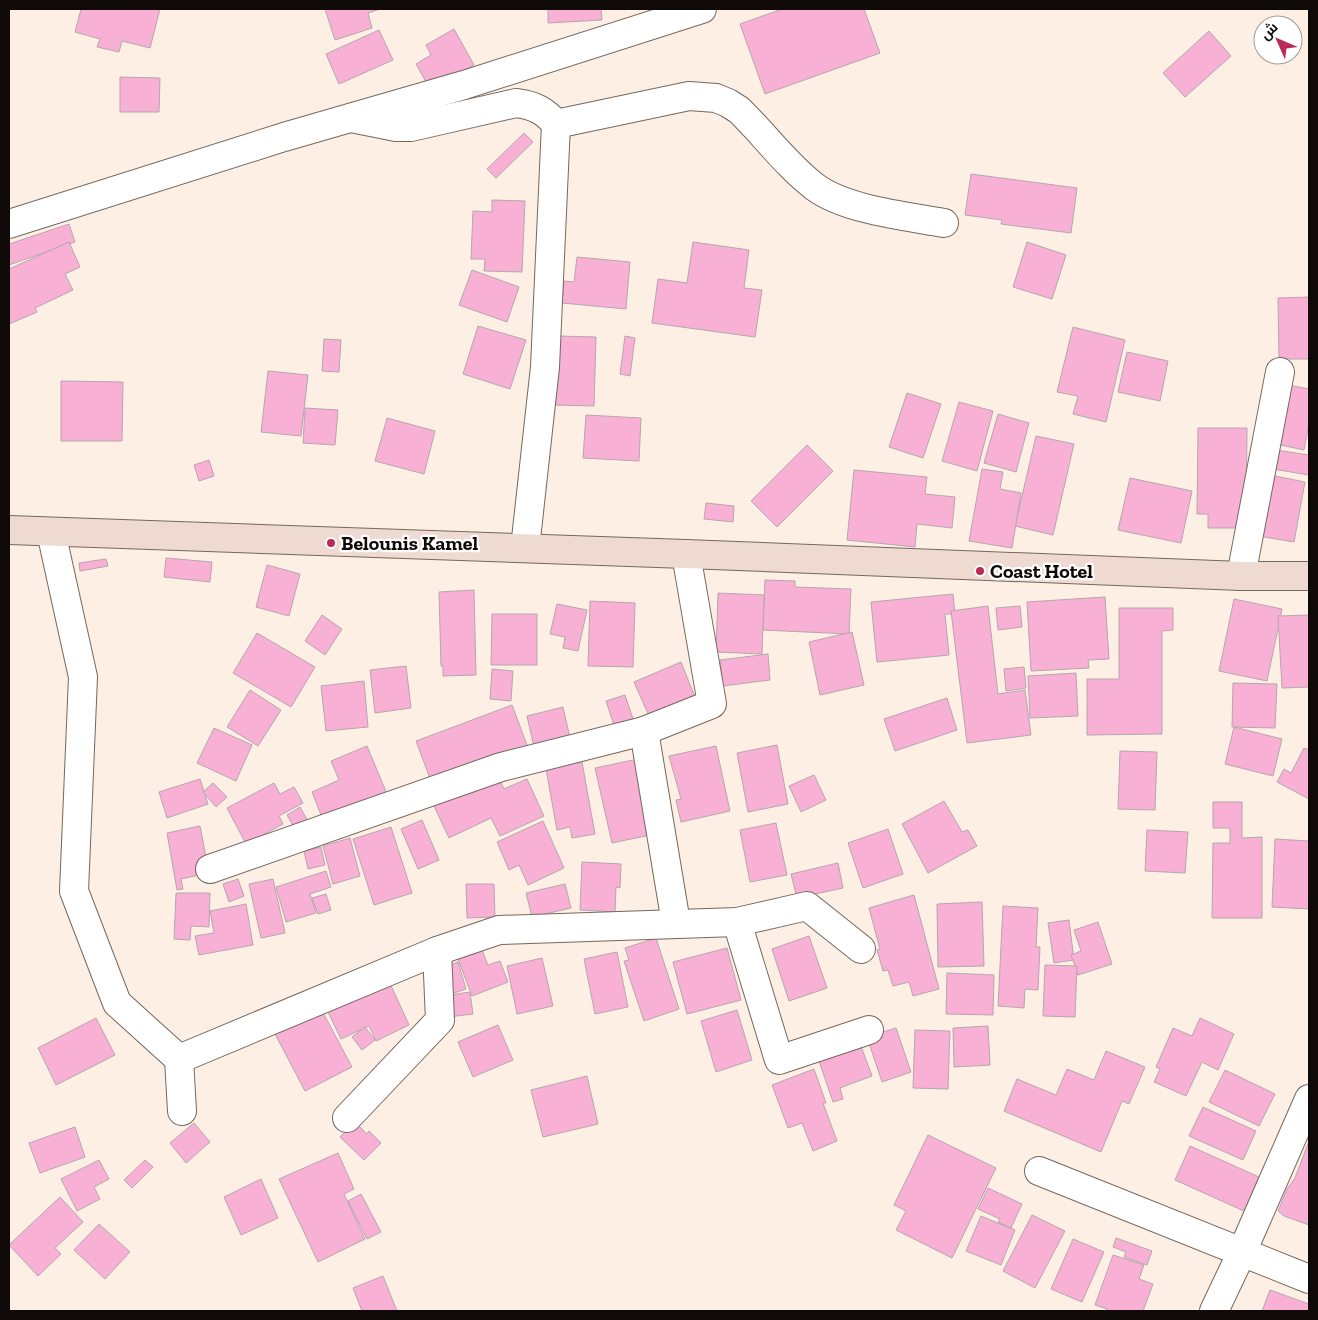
<svg xmlns="http://www.w3.org/2000/svg" width="1318" height="1320" font-family="'Zilla Slab',Cairo,serif">
<style>
.building{fill:#f8b0d5;stroke:#b6a6ae}
.lines{fill:none;stroke-linecap:round;stroke-linejoin:round}
.minor-casing{stroke:#74685e;stroke-width:30}
.tertiary-casing{stroke:#74685e;stroke-width:30}
.secondary-casing{stroke:#74685e;stroke-width:30}
.minor{stroke:#fff;stroke-width:28}
.tertiary{stroke:#fff;stroke-width:28}
.secondary{stroke:#eedad0;stroke-width:28}
.poi-dot{fill:#bb2b57;stroke:#fff;stroke-width:2}
.labels{text-anchor:middle;dominant-baseline:central;stroke-width:4.5;stroke-linejoin:round;paint-order:stroke}
.poi-label{font-size:20px;font-weight:bold;fill:#0f0a07;stroke:#fff;text-anchor:start}
</style>
<rect width="100%" height="100%" fill="#fdefe3"/>
<g class="building">
<polygon points="81,9 160,9 150,48 122,41 119,52 97,47 100,39 75,32"/>
<polygon points="325,9 380,9 368,13 372,28 335,40"/>
<polygon points="548,9 601,9 602,20 548,23"/>
<polygon points="782,9 864,9 880,53 765,94 740,24"/>
<polygon points="454,29 474,65 430,89 416,64 431,55 426,45"/>
<polygon points="379,30 393,60 339,84 326,54"/>
<polygon points="1209,31 1231,56 1185,97 1163,73"/>
<polygon points="120,77 160,78 159,112 120,112"/>
<polygon points="524,133 533,142 496,178 487,169"/>
<polygon points="971,174 1077,188 1071,233 1001,224 1002,220 965,215"/>
<polygon points="492,200 525,201 522,272 484,271 485,259 471,259 473,211 492,212"/>
<polygon points="69,224 75,242 9,265 9,244"/>
<polygon points="69,242 80,267 65,274 73,290 35,308 37,312 9,324 9,269"/>
<polygon points="693,242 749,250 744,288 762,290 755,337 652,323 658,279 687,283"/>
<polygon points="1027,242 1066,255 1052,299 1013,287"/>
<polygon points="577,257 630,262 626,309 562,303 564,281 574,282"/>
<polygon points="472,270 519,287 507,322 459,305"/>
<polygon points="1309,297 1309,359 1279,359 1278,298"/>
<polygon points="478,326 526,340 510,389 463,374"/>
<polygon points="1073,327 1125,340 1106,422 1073,414 1078,396 1057,392"/>
<polygon points="557,336 596,337 594,406 554,405"/>
<polygon points="625,336 635,338 630,376 620,374"/>
<polygon points="324,339 341,340 339,372 322,371"/>
<polygon points="1127,352 1168,361 1160,401 1118,392"/>
<polygon points="268,371 308,375 301,436 261,432"/>
<polygon points="61,381 123,382 122,441 61,441"/>
<polygon points="1288,385 1309,389 1309,424 1304,450 1276,444"/>
<polygon points="907,393 941,404 923,458 889,447"/>
<polygon points="959,402 993,411 977,471 942,461"/>
<polygon points="305,408 338,410 335,445 303,443"/>
<polygon points="998,414 1029,423 1016,472 984,463"/>
<polygon points="586,415 641,418 639,461 583,458"/>
<polygon points="387,418 435,431 424,474 375,461"/>
<polygon points="1198,428 1247,428 1246,528 1208,528 1208,514 1197,514"/>
<polygon points="1036,436 1074,444 1053,535 1015,526"/>
<polygon points="807,445 833,471 777,527 751,501"/>
<polygon points="1276,450 1309,455 1309,475 1273,469"/>
<polygon points="209,460 214,476 199,481 194,465"/>
<polygon points="982,469 1003,472 1000,489 1021,493 1012,548 969,541"/>
<polygon points="854,470 927,477 925,494 955,497 952,528 917,524 915,547 847,540"/>
<polygon points="1270,475 1305,482 1294,542 1258,536"/>
<polygon points="1130,478 1192,491 1181,543 1118,530"/>
<polygon points="706,503 734,506 733,522 704,519"/>
<polygon points="166,558 212,562 210,582 164,577"/>
<polygon points="106,559 108,566 80,571 79,563"/>
<polygon points="267,565 300,574 289,616 256,607"/>
<polygon points="765,580 795,581 795,587 851,589 849,634 763,630"/>
<polygon points="474,590 476,675 443,676 443,666 441,666 439,592"/>
<polygon points="718,593 764,595 762,654 716,652"/>
<polygon points="953,594 955,614 945,614 949,655 877,662 871,602"/>
<polygon points="1105,597 1109,659 1088,660 1089,668 1031,671 1027,602"/>
<polygon points="1234,599 1282,609 1267,681 1219,671"/>
<polygon points="590,601 635,603 633,667 588,666"/>
<polygon points="557,604 587,610 578,651 563,648 565,637 550,634"/>
<polygon points="988,606 998,694 1025,690 1031,735 967,743 951,611"/>
<polygon points="1020,606 1022,627 998,630 996,608"/>
<polygon points="1119,608 1173,608 1173,630 1162,631 1162,734 1087,735 1087,679 1119,679"/>
<polygon points="492,614 537,614 537,665 491,665"/>
<polygon points="322,615 342,629 325,655 305,641"/>
<polygon points="1309,615 1309,687 1282,688 1278,616"/>
<polygon points="852,632 864,685 820,695 809,642"/>
<polygon points="257,633 315,667 291,707 233,673"/>
<polygon points="768,654 770,680 723,686 720,660"/>
<polygon points="681,662 695,697 649,716 634,682"/>
<polygon points="406,666 411,708 375,713 370,670"/>
<polygon points="1024,667 1026,688 1006,691 1004,669"/>
<polygon points="492,669 513,671 511,701 490,699"/>
<polygon points="1076,673 1078,716 1030,718 1028,676"/>
<polygon points="364,681 368,727 326,731 321,686"/>
<polygon points="1233,683 1277,684 1275,728 1232,727"/>
<polygon points="250,690 281,710 258,746 227,727"/>
<polygon points="625,695 635,725 616,731 606,701"/>
<polygon points="947,698 957,730 895,751 884,719"/>
<polygon points="512,705 530,753 434,789 416,741"/>
<polygon points="563,707 570,738 534,747 527,716"/>
<polygon points="1234,727 1282,739 1273,776 1225,764"/>
<polygon points="214,728 252,745 236,781 197,763"/>
<polygon points="777,745 788,804 748,812 737,753"/>
<polygon points="367,746 387,794 323,820 312,792 339,780 331,761"/>
<polygon points="716,746 730,811 681,822 676,800 681,799 669,756"/>
<polygon points="1304,748 1309,750 1309,799 1277,782 1284,769 1291,773"/>
<polygon points="1120,751 1157,752 1155,810 1118,809"/>
<polygon points="638,759 655,834 612,843 595,768"/>
<polygon points="582,762 595,834 572,838 570,827 557,830 546,769"/>
<polygon points="814,775 826,800 801,812 789,786"/>
<polygon points="498,776 504,789 527,779 544,816 500,836 491,818 449,838 434,806"/>
<polygon points="200,779 208,804 167,818 159,792"/>
<polygon points="213,783 227,797 216,807 203,792"/>
<polygon points="274,783 280,794 294,787 303,803 279,816 283,824 246,844 227,808"/>
<polygon points="944,801 962,832 968,830 977,846 928,873 902,824"/>
<polygon points="1213,802 1242,802 1242,838 1262,837 1262,918 1212,918 1213,843 1230,843 1230,828 1213,828"/>
<polygon points="300,807 309,823 296,831 287,815"/>
<polygon points="422,820 439,860 418,869 401,829"/>
<polygon points="543,821 564,868 528,885 519,865 509,870 497,842"/>
<polygon points="776,823 787,875 750,882 740,830"/>
<polygon points="200,826 209,873 181,879 183,889 177,890 167,833"/>
<polygon points="391,827 412,893 374,905 353,839"/>
<polygon points="888,829 903,874 863,888 848,843"/>
<polygon points="1147,830 1188,832 1185,873 1145,871"/>
<polygon points="350,838 360,876 333,884 323,846"/>
<polygon points="1275,839 1309,841 1309,909 1272,907"/>
<polygon points="321,847 325,865 308,869 304,851"/>
<polygon points="582,862 621,864 620,888 616,887 615,912 580,910"/>
<polygon points="838,863 843,888 797,898 791,874"/>
<polygon points="326,871 331,887 310,894 316,913 286,922 276,887"/>
<polygon points="238,879 244,896 229,902 223,884"/>
<polygon points="273,879 285,933 261,938 249,884"/>
<polygon points="466,884 494,884 495,917 467,918"/>
<polygon points="565,884 571,908 532,917 526,893"/>
<polygon points="176,893 210,893 209,927 191,926 190,940 174,939"/>
<polygon points="326,894 331,910 318,914 312,898"/>
<polygon points="914,895 939,989 913,996 909,982 893,986 888,970 883,971 877,950 880,949 869,908"/>
<polygon points="982,902 984,966 938,967 937,904"/>
<polygon points="246,904 253,945 199,955 195,936 214,933 210,911"/>
<polygon points="1003,906 1038,908 1036,947 1040,947 1038,990 1025,989 1024,1008 998,1006"/>
<polygon points="1069,920 1074,960 1054,963 1048,923"/>
<polygon points="1098,922 1112,964 1078,975 1071,955 1081,951 1074,930"/>
<polygon points="809,936 827,988 789,1001 772,949"/>
<polygon points="656,938 679,1009 644,1021 624,961 629,960 625,948"/>
<polygon points="727,948 741,1000 687,1014 673,962"/>
<polygon points="482,950 488,965 500,961 508,982 472,996 458,959"/>
<polygon points="617,952 628,1007 595,1014 584,959"/>
<polygon points="542,958 553,1006 517,1014 507,966"/>
<polygon points="458,962 466,989 454,993 446,966"/>
<polygon points="1045,965 1077,966 1075,1017 1043,1016"/>
<polygon points="947,973 994,975 993,1015 946,1014"/>
<polygon points="388,979 409,1025 376,1041 369,1026 341,1039 326,1008"/>
<polygon points="470,992 473,1014 448,1017 444,996"/>
<polygon points="320,1007 352,1067 305,1091 274,1032"/>
<polygon points="737,1010 752,1060 716,1072 701,1021"/>
<polygon points="96,1018 115,1055 56,1085 38,1048"/>
<polygon points="1200,1018 1234,1034 1218,1070 1202,1062 1186,1096 1154,1082 1160,1069 1156,1067 1173,1028 1192,1036"/>
<polygon points="498,1025 513,1060 473,1077 458,1042"/>
<polygon points="988,1026 990,1065 954,1067 953,1028"/>
<polygon points="365,1027 375,1040 362,1050 352,1037"/>
<polygon points="896,1028 911,1072 882,1082 867,1037"/>
<polygon points="915,1030 950,1031 948,1089 913,1088"/>
<polygon points="861,1046 872,1076 840,1088 843,1099 833,1102 819,1061"/>
<polygon points="1106,1051 1145,1067 1129,1104 1122,1101 1101,1152 1004,1111 1017,1079 1056,1095 1067,1069 1094,1080"/>
<polygon points="814,1069 826,1103 823,1103 837,1141 813,1151 802,1123 788,1128 772,1085"/>
<polygon points="1225,1070 1275,1094 1259,1126 1209,1102"/>
<polygon points="587,1076 598,1124 543,1137 531,1090"/>
<polygon points="1203,1107 1256,1131 1243,1160 1189,1136"/>
<polygon points="355,1122 367,1134 369,1131 381,1143 364,1160 340,1137"/>
<polygon points="194,1123 210,1142 186,1163 170,1143"/>
<polygon points="75,1127 85,1157 40,1173 29,1143"/>
<polygon points="928,1135 996,1168 952,1258 896,1230 906,1211 894,1205"/>
<polygon points="1309,1141 1309,1225 1284,1216 1278,1211 1287,1189 1295,1178"/>
<polygon points="1190,1146 1259,1177 1244,1211 1175,1180"/>
<polygon points="338,1153 354,1189 344,1194 365,1239 318,1262 279,1179"/>
<polygon points="99,1160 109,1179 94,1187 100,1199 77,1211 61,1179"/>
<polygon points="145,1160 153,1167 132,1188 124,1180"/>
<polygon points="261,1179 278,1218 241,1235 224,1197"/>
<polygon points="988,1188 1022,1204 1011,1228 998,1222 1000,1219 978,1209"/>
<polygon points="361,1194 381,1232 367,1239 348,1201"/>
<polygon points="60,1197 83,1222 55,1248 61,1254 38,1276 9,1245"/>
<polygon points="1032,1215 1065,1231 1035,1288 1003,1271"/>
<polygon points="981,1216 1015,1230 1001,1265 966,1251"/>
<polygon points="99,1224 130,1252 105,1279 74,1250"/>
<polygon points="1116,1238 1152,1251 1147,1265 1124,1257 1126,1252 1113,1247"/>
<polygon points="1073,1239 1104,1252 1082,1302 1051,1289"/>
<polygon points="1113,1255 1144,1265 1139,1279 1153,1284 1143,1311 1106,1311 1107,1309 1095,1305"/>
<polygon points="383,1276 397,1311 362,1311 353,1288"/>
<polygon points="1270,1290 1309,1304 1309,1311 1262,1311"/>
</g>
<g class="lines">
<defs>
<g id="minor">
<path d="M351,118L396,127H411L516,103C534,105 545,111 556,124L545,367L525,548"/>
<path d="M556,124L689,96L716,98L728,103L739,110C765,135 786,165 815,187C846,210 906,216 944,223"/>
<polyline points="51,532 83,677 74,891 117,1003 179,1059"/>
<polyline points="1241,576 1280,372"/>
<polyline points="644,731 676,923"/>
<polyline points="210,869 501,767 644,731 712,704 686,554"/>
<polyline points="737,922 779,1060 869,1030"/>
<polyline points="182,1111 179,1059 437,951"/>
<polyline points="347,1118 440,1020 437,951 499,930 737,922 807,906 861,949"/>
<polyline points="1039,1171 1309,1279"/>
<polyline points="1214,1311 1242,1252 1309,1099"/>
</g>
<polyline id="tertiary" points="9,224 284,137 464,85 702,9"/>
<polyline id="secondary" points="9,530 686,554 1241,576 1309,576"/>
</defs>
<use href="#minor" class="minor-casing"/>
<use href="#tertiary" class="tertiary-casing"/>
<use href="#secondary" class="secondary-casing"/>
<use href="#minor" class="minor"/>
<use href="#tertiary" class="tertiary"/>
<use href="#secondary" class="secondary"/>
</g>
<g class="poi-dot">
<circle cx="331" cy="543" r="5"/>
<circle cx="980" cy="571" r="5"/>
</g>
<g class="labels">
<g class="poi-label">
<text x="341" y="543">Belounis Kamel</text>
<text x="990" y="571">Coast Hotel</text>
</g>
</g>
<rect width="1318" height="1320" fill="none" stroke="#0f0a07" stroke-width="20"/>
<g transform="translate(1278 40) rotate(315)"><circle r="24" fill="#ffffff" stroke="#9f9d9c"/>
<path d="M0-4L9 19L0 12L-9 19Z" fill="#bb2b57"/>
<text y="-8" font-size="14" font-weight="bold" text-anchor="middle" fill="#0f0a07">ش</text>
</g>
</svg>
